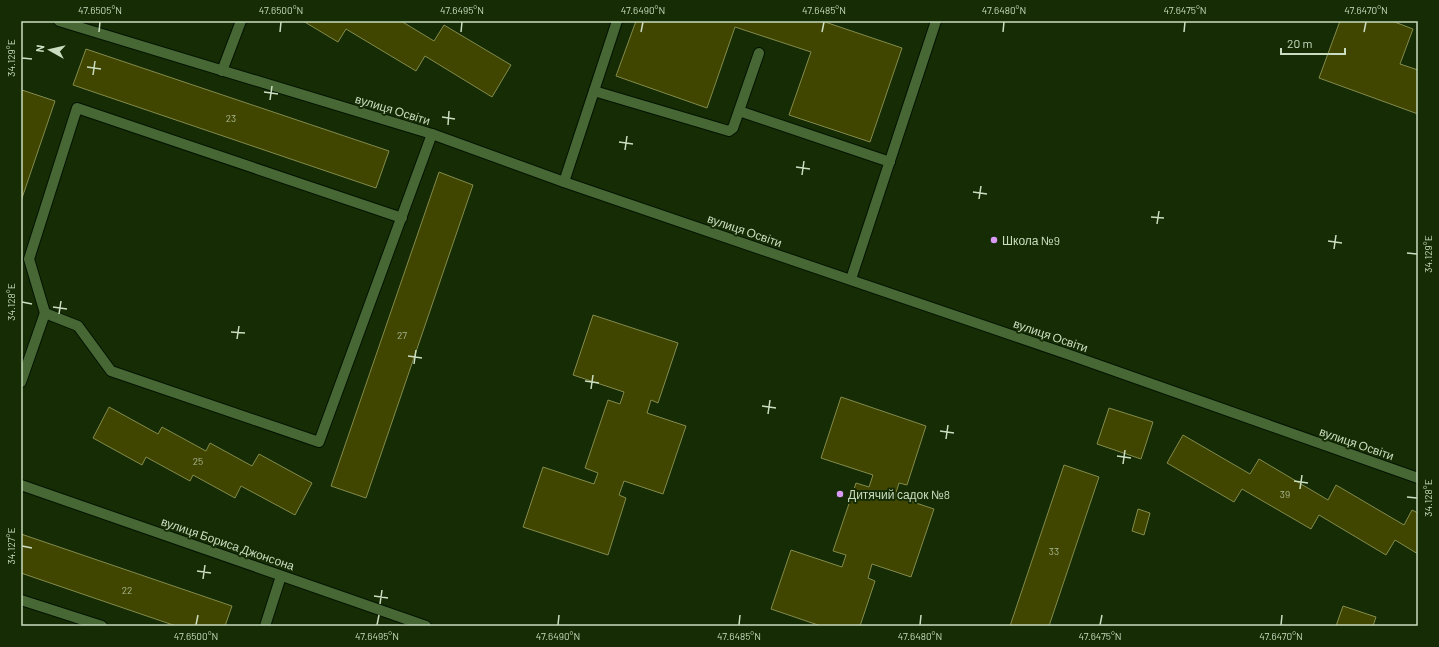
<svg xmlns="http://www.w3.org/2000/svg" width="1439" height="647" font-family="Barlow,sans-serif">
<style>
.building{fill:#404600;stroke:#838b4c}
.lines{fill:none;stroke-linecap:round;stroke-linejoin:round}
.minor-casing{stroke:#041300;stroke-width:12}
.minor{stroke:#476834;stroke-width:10}
.ticks{fill:none;stroke:#caddc0;stroke-width:1.5}
.poi-dot{fill:#da9af7;stroke:#152c05;stroke-width:1.5}
.labels{text-anchor:middle;dominant-baseline:central;stroke-width:4;stroke-linejoin:round;paint-order:stroke}
.number-label{font-size:10px;fill:#a8b790}
.street-label{font-size:12px;fill:#caddc0;stroke:#152c05}
.poi-label{font-size:12px;fill:#caddc0;stroke:#152c05;text-anchor:start}
.neatline{fill:none;stroke:#caddc0;stroke-width:1.5}
.ticks-label{font-size:10px;text-anchor:middle;fill:#caddc0}
</style>
<rect width="100%" height="100%" fill="#152c05"/>
<g class="building">
<polygon points="303,21 401,21 434,41 444,25 511,65 492,97 425,56 416,71 346,29 338,42"/>
<polygon points="636,21 822,21 902,48 870,142 789,115 811,52 735,27 707,108 616,76"/>
<polygon points="1340,21 1392,21 1413,29 1400,64 1418,70 1418,114 1319,78"/>
<polygon points="86,49 389,151 376,188 73,85"/>
<polygon points="22,90 55,101 21,201 21,92"/>
<polygon points="439,172 473,185 366,498 331,486"/>
<polygon points="593,315 678,343 658,403 651,400 647,413 686,426 663,494 624,481 619,495 626,498 608,555 523,527 543,467 594,484 598,473 585,468 608,400 620,404 624,392 573,375"/>
<polygon points="841,397 926,426 907,485 899,483 895,496 934,509 911,577 872,564 868,578 875,581 860,626 821,626 771,609 791,550 842,567 846,555 833,551 856,483 869,487 873,475 821,458"/>
<polygon points="109,407 158,434 162,427 206,451 210,443 252,466 259,454 312,483 295,515 241,486 235,498 193,475 190,481 146,457 142,465 93,438"/>
<polygon points="1109,408 1153,422 1141,459 1097,444"/>
<polygon points="1183,435 1250,474 1259,459 1328,500 1336,485 1404,525 1412,510 1418,513 1418,554 1395,540 1386,555 1319,515 1311,529 1242,489 1234,502 1167,463"/>
<polygon points="1064,465 1099,477 1049,626 1010,626"/>
<polygon points="1138,509 1150,513 1144,535 1132,531"/>
<polygon points="21,534 232,606 225,626 176,626 21,573"/>
<polygon points="1343,606 1376,617 1373,626 1336,626"/>
</g>
<g class="lines">
<defs>
<g id="minor">
<polyline points="59,21 432,134 564,182 1070,355 1418,478"/>
<polyline points="222,71 241,21"/>
<polyline points="594,91 729,131 733,128 759,53"/>
<polyline points="739,111 890,162"/>
<polyline points="564,182 617,21"/>
<polyline points="402,218 77,108 29,259 45,313 78,326 111,371 319,442 432,134"/>
<polyline points="851,279 936,21"/>
<polyline points="21,382 45,313"/>
<polyline points="21,485 426,626"/>
<polyline points="21,600 102,626"/>
<polyline points="265,626 281,576"/>
</g>
</defs>
<use href="#minor" class="minor-casing"/>
<use href="#minor" class="minor"/>
</g>
<path class="ticks" d="M99,32L100,22M280,32L281,22M461,32L462,22M641,32L643,22M822,32L824,22M1003,32L1004,22M1184,32L1185,22M1364,32L1366,22M22,58L32,59M87,67L101,69M93,75L95,61M264,92L278,94M270,100L272,86M442,117L455,119M448,125L449,111M619,142L633,144M625,150L627,136M796,167L810,169M802,175L804,161M973,192L987,194M979,199L981,186M1151,217L1164,218M1157,224L1159,211M1328,241L1342,243M1334,249L1336,235M1407,253L1417,254M22,302L32,304M53,307L67,309M59,314L61,301M231,332L245,333M237,339L239,326M408,356L422,358M414,364L416,350M585,381L599,383M591,389L593,375M762,406L776,408M768,414L770,400M940,431L954,433M946,439L948,425M1117,456L1131,458M1123,464L1125,450M1294,481L1308,483M1300,489L1302,475M1407,497L1417,498M22,546L32,548M197,571L211,573M203,579L205,565M374,596L388,598M380,604L382,590M196,625L198,615M377,625L379,615M558,625L559,615M739,625L740,615M920,625L921,615M1100,625L1102,615M1281,625L1282,615"/>
<g class="poi-dot">
<circle cx="994" cy="240" r="4"/>
<circle cx="840" cy="494" r="4"/>
</g>
<g class="labels">
<g class="number-label">
<text x="231" y="118">23</text>
<text x="402" y="335">27</text>
<text x="198" y="461">25</text>
<text x="1285" y="494">39</text>
<text x="1054" y="551">33</text>
<text x="127" y="590">22</text>
</g>
<g class="street-label">
<text transform="translate(393 109) rotate(17)">вулиця Освіти</text>
<text transform="translate(745 230) rotate(19)">вулиця Освіти</text>
<text transform="translate(1051 335) rotate(19)">вулиця Освіти</text>
<text transform="translate(1357 443) rotate(19)">вулиця Освіти</text>
<text transform="translate(228 543) rotate(19)">вулиця Бориса Джонсона</text>
</g>
<g class="poi-label">
<text x="1002" y="240">Школа №9</text>
<text x="848" y="494">Дитячий садок №8</text>
</g>
</g>
<rect width="1439" height="647" fill="none" stroke="#152c05" stroke-width="44"/>
<g transform="translate(50 50) rotate(278)" stroke="#152c05" stroke-width="3" paint-order="stroke">
<path d="M0-3L7 15L0 10L-7 15Z" fill="#caddc0"/>
<text y="-6" font-size="11" font-weight="bold" text-anchor="middle" fill="#caddc0">N</text>
</g>
<path d="M1281 48v6h64v-6" fill="none" stroke="#caddc0" stroke-width="2"/>
<text x="1287" y="48" font-size="12" fill="#caddc0" stroke="#152c05" stroke-width="3" paint-order="stroke">20 m</text>
<rect x="22" y="22" width="1395" height="603" class="neatline"/>
<g class="ticks-label">
<text x="100" y="14">47.6505°N</text>
<text x="281" y="14">47.6500°N</text>
<text x="462" y="14">47.6495°N</text>
<text x="643" y="14">47.6490°N</text>
<text x="824" y="14">47.6485°N</text>
<text x="1004" y="14">47.6480°N</text>
<text x="1185" y="14">47.6475°N</text>
<text x="1366" y="14">47.6470°N</text>
<text transform="translate(11 58) rotate(-90)" y="4">34.129°E</text>
<text transform="translate(1428 254) rotate(-90)" y="4">34.129°E</text>
<text transform="translate(11 302) rotate(-90)" y="4">34.128°E</text>
<text transform="translate(1428 498) rotate(-90)" y="4">34.128°E</text>
<text transform="translate(11 546) rotate(-90)" y="4">34.127°E</text>
<text x="196" y="640">47.6500°N</text>
<text x="377" y="640">47.6495°N</text>
<text x="558" y="640">47.6490°N</text>
<text x="739" y="640">47.6485°N</text>
<text x="920" y="640">47.6480°N</text>
<text x="1100" y="640">47.6475°N</text>
<text x="1281" y="640">47.6470°N</text>
</g>
</svg>
